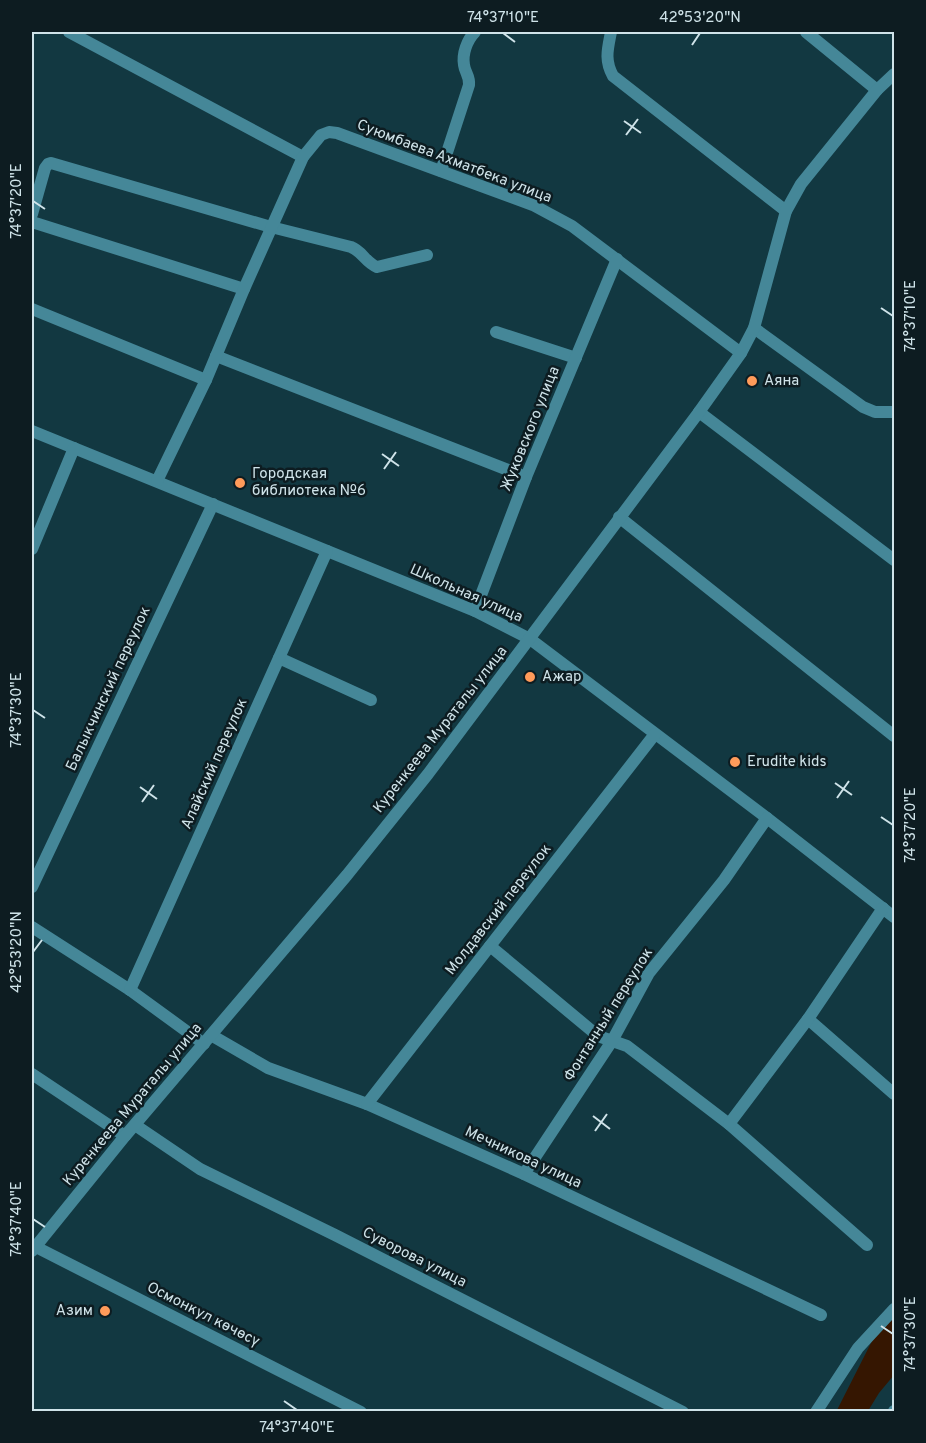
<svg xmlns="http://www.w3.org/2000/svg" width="926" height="1443" font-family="Overpass,sans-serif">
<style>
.water{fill:#351601}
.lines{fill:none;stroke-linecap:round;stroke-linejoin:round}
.minor{stroke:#458798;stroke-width:12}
.ticks{fill:none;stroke:#cfe3e9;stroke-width:2}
.poi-dot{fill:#ff9b5a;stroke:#0d1c21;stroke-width:2}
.labels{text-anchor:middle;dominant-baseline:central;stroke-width:5;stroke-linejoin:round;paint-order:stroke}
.street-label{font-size:15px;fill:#cfe3e9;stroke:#0d1c21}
.poi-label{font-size:15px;fill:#cfe3e9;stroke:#0d1c21;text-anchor:start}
.neatline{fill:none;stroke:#cfe3e9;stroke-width:2}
.ticks-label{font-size:15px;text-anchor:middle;fill:#cfe3e9}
</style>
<rect width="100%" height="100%" fill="#123841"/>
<polygon class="water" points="894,1318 894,1375 879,1393 868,1411 836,1412 872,1341"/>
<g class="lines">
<g class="minor">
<polyline points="69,32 303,157"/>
<path d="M611,32C608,48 604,60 613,76L786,211"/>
<polyline points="806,32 877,90"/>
<path d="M441,171L469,85C470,76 465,73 464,65C462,54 467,40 475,32"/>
<path d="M32,214L45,168L48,164L51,163L271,227L351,247C362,251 366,263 377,267L427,255"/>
<polyline points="32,222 244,289"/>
<polyline points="32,309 206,380"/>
<polyline points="754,328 863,407 875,412 894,412"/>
<polyline points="496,332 576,358"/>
<polyline points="216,356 526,477"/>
<polyline points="699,412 894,560"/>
<polyline points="32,431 475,611 530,639 767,818 894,917"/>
<polyline points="157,481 206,380 244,289 303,157 321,135 329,132 337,133 533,205 572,226 741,353"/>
<polyline points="619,517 894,736"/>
<polyline points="32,549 74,448"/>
<polyline points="475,611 526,477 617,259"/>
<polyline points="279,658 371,700"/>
<polyline points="32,887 213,504"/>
<polyline points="32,927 130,990 204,1044"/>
<polyline points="490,946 598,1036 627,1046 729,1124 867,1245"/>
<polyline points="130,990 327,551"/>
<polyline points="808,1019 894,1094"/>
<polyline points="211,1035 268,1068 367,1104 524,1174 821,1315"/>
<polyline points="32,1074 125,1136"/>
<polyline points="367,1104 655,734"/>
<polyline points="729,1124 808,1019 883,908"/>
<polyline points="135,1125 200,1169 335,1235 683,1412"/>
<polyline points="524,1174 612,1041 649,973 724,880 767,818"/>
<polyline points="32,1245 361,1412"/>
<polyline points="32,1251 125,1136 347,875 428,774 699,412 741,353 754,328 786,211 801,184 877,90 894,74"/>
<polyline points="816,1412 858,1348 894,1309"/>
<polyline points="894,1412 894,1411"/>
</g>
</g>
<path class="ticks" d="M503,33L515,42M692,45L700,33M624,121L641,133M626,135L638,119M33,201L45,209M881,308L893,316M382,454L399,466M384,469L396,452M33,710L45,718M835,783L852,795M140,787L157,799M837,798L849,781M142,802L154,785M881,817L893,825M33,952L42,940M593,1116L610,1129M595,1131L607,1114M33,1219L45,1227M881,1326L893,1334M284,1401L297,1410"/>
<g class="poi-dot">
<circle cx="752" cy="381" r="6"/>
<circle cx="240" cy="483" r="6"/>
<circle cx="530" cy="677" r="6"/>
<circle cx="735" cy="762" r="6"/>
<circle cx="105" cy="1311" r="6"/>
</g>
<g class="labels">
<g class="street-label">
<text transform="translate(454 162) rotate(21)">Суюмбаева Ахматбека улица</text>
<text transform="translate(531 429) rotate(-68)">Жуковского улица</text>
<text transform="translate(466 594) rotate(24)">Школьная улица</text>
<text transform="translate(109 689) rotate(-65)">Балыкчинский переулок</text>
<text transform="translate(441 730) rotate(-52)">Куренкеева Мураталы улица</text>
<text transform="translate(215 764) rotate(-66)">Алайский переулок</text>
<text transform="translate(499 910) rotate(-52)">Молдавский переулок</text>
<text transform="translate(609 1015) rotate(-58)">Фонтанный переулок</text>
<text transform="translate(133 1105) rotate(-50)">Куренкеева Мураталы улица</text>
<text transform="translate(523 1158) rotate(25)">Мечникова улица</text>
<text transform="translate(414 1258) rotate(27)">Суворова улица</text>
<text transform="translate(203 1315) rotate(27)">Осмонкул көчөсү</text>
</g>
<g class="poi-label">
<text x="764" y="381">Аяна</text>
<text x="252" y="474">Городская<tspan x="252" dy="17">библиотека №6</tspan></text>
<text x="542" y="677">Ажар</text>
<text x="747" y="762">Erudite kids</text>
<text x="93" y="1311" text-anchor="end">Азим</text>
</g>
</g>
<rect width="926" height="1443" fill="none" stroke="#0d1c21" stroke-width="66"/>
<rect x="33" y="33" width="860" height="1377" class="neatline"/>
<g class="ticks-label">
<text x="503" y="22">74°37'10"E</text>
<text x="700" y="22">42°53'20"N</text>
<text transform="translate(16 201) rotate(-90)" y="5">74°37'20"E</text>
<text transform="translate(910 316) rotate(-90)" y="5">74°37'10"E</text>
<text transform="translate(16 710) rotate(-90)" y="5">74°37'30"E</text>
<text transform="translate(910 825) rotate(-90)" y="5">74°37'20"E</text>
<text transform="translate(16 952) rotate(-90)" y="5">42°53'20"N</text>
<text transform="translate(16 1219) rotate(-90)" y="5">74°37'40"E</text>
<text transform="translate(910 1334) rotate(-90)" y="5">74°37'30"E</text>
<text x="297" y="1432">74°37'40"E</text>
</g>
</svg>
